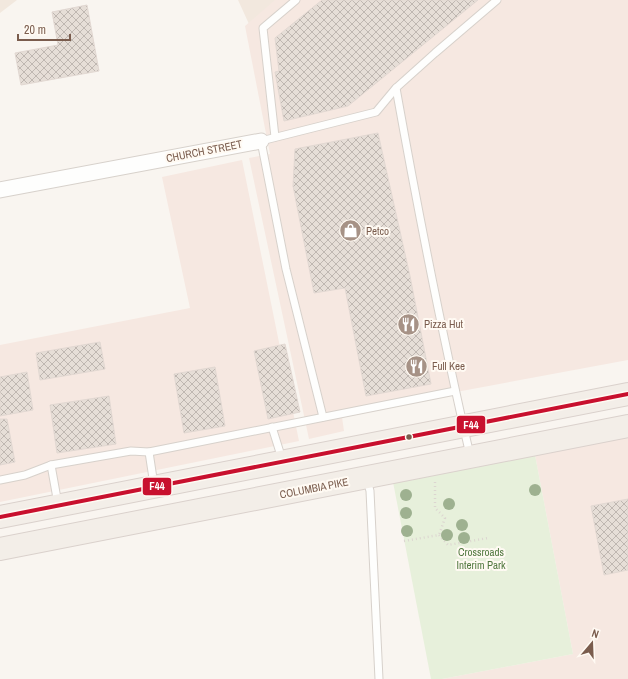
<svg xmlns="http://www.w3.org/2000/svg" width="628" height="679" font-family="'Archivo Narrow',sans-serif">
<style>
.residential{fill:#f2e8de}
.commercial{fill:#f6e8e1}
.green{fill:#e7f0db}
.building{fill:url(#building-cross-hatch);stroke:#e2d8d2}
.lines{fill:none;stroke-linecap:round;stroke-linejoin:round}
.service-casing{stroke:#d7d1cb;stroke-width:9}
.minor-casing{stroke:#d7d1cb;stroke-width:17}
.primary-casing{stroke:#dad1cc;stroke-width:24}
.path{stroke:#dcd5d0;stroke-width:2.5;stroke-dasharray:1 3;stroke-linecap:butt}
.service{stroke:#fefefd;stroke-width:7}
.minor{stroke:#fefefd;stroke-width:15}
.primary{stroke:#f3eee8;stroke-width:22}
.bus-1-casing{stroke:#fffaf3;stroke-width:7}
.bus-1{stroke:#c8102e;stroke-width:4}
.tree{fill:#9eb190}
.bus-dot{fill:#7a5c4d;stroke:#fffaf3;stroke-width:1.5}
.labels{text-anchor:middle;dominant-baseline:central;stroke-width:4;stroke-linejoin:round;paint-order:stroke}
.street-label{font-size:11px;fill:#7a5c4d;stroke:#fffaf3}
.poi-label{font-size:11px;fill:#7a5c4d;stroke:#fffaf3;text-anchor:start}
.park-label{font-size:11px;fill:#537a41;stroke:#fffaf3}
.line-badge{stroke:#fffaf3;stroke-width:1.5}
.badge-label{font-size:11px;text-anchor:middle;font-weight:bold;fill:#fff}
</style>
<defs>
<pattern id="building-cross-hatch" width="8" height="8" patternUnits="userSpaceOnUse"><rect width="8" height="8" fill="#e6ded7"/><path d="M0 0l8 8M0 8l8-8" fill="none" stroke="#bfb7b1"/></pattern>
</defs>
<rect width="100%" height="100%" fill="#f9f5f0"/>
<g class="residential">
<polygon points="0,0 17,0 0,13"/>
<polygon points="238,0 277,0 249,24"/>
</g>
<g class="commercial">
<polygon points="275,0 628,0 628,360 440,395 342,417 344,431 309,439 249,158 270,154 245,26"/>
<polygon points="242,160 299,441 0,502 0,345 190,308 162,177"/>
<polygon points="628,437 628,679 442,679 573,654 535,455"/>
</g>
<polygon class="green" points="535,455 573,654 442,679 431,679 393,482"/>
<g class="building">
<polygon points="322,0 478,0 348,106 284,121 275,72 279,71 275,38"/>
<polygon points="87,5 99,71 21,85 15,53 58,45 52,12"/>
<polygon points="378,133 410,276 431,384 366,396 345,288 314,293 293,186 295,149"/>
<polygon points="100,342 105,369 40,380 36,353"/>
<polygon points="285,344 300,412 268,419 254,351"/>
<polygon points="215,367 225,426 184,433 174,374"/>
<polygon points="27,372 33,410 0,416 0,377"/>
<polygon points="109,396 116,444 57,453 50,405"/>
<polygon points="0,419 7,419 15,462 0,465"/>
<polygon points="628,499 628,570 604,575 591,506"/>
</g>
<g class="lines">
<defs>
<g id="service">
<polyline points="275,137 263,28 296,0"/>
<polyline points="323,417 286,269 261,141 376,112 396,88"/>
<polyline points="272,427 282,459"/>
<polyline points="149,452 154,485"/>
<path d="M470,455C442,334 418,211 396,88L435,53L497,0"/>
<polyline points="51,465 58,504"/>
<polyline points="0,480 25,475 51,465 131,451 149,452 455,391"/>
<polyline points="367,480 370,491 379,679"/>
</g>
<polyline id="minor" points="0,190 261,141"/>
<g id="primary">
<polyline points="0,517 628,394"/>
<polyline points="0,549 628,426"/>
</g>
</defs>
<use href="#service" class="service-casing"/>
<use href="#minor" class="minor-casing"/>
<use href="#primary" class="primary-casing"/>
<g class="path">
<polyline points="435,482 435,508 445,518 439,535"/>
<polyline points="439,535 448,545 488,538"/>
<polyline points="404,541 439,535"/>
</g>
<use href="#service" class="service"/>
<use href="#minor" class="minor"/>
<use href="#primary" class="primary"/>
<defs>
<polyline id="bus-1" points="0,517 628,394"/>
</defs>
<use href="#bus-1" class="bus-1-casing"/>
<use href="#bus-1" class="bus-1"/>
</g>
<g class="tree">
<circle cx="535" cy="490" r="6"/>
<circle cx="406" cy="495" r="6"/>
<circle cx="449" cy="504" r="6"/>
<circle cx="406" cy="513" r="6"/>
<circle cx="462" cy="525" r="6"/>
<circle cx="407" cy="531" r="6"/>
<circle cx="447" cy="535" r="6"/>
<circle cx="464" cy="538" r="6"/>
</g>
<defs>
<symbol id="shop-disc" viewBox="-11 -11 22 22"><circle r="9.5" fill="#a69286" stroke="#fffaf3"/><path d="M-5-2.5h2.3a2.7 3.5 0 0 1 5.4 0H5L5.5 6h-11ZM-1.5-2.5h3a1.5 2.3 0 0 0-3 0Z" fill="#fff"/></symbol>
<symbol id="restaurant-disc" viewBox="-11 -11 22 22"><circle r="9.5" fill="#a69286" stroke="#fffaf3"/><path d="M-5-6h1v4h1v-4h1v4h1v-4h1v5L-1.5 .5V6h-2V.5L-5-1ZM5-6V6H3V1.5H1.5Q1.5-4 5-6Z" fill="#fff"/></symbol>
</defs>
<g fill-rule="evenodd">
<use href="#shop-disc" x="338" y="218" width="25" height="25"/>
<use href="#restaurant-disc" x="396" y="312" width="25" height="25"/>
<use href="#restaurant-disc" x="404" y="354" width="25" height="25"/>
</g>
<circle class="bus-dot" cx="409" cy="437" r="3.5"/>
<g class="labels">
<g class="street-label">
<text transform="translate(204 151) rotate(-11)">CHURCH STREET</text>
<text transform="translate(314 488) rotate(-11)">COLUMBIA PIKE</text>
</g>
<g class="poi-label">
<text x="366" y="231">Petco</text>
<text x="424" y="324">Pizza Hut</text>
<text x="432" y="366">Full Kee</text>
</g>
<g class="park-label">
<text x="481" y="552">Crossroads<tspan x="481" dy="13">Interim Park</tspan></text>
</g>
</g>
<g class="line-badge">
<rect x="456" y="415" width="30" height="19" rx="4" fill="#c8102e"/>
<rect x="142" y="477" width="30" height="19" rx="4" fill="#c8102e"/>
</g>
<g class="badge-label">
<text x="471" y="429">F44</text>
<text x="157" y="490">F44</text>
</g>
<g transform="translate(592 643) rotate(19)" stroke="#fffaf3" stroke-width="3" paint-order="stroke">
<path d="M0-3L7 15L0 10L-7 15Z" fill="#7a5c4d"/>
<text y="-6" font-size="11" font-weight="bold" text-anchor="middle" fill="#7a5c4d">N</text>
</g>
<path d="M18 34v6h52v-6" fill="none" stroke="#7a5c4d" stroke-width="2"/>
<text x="24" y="34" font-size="12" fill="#7a5c4d" stroke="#fffaf3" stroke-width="3" paint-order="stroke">20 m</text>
</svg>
